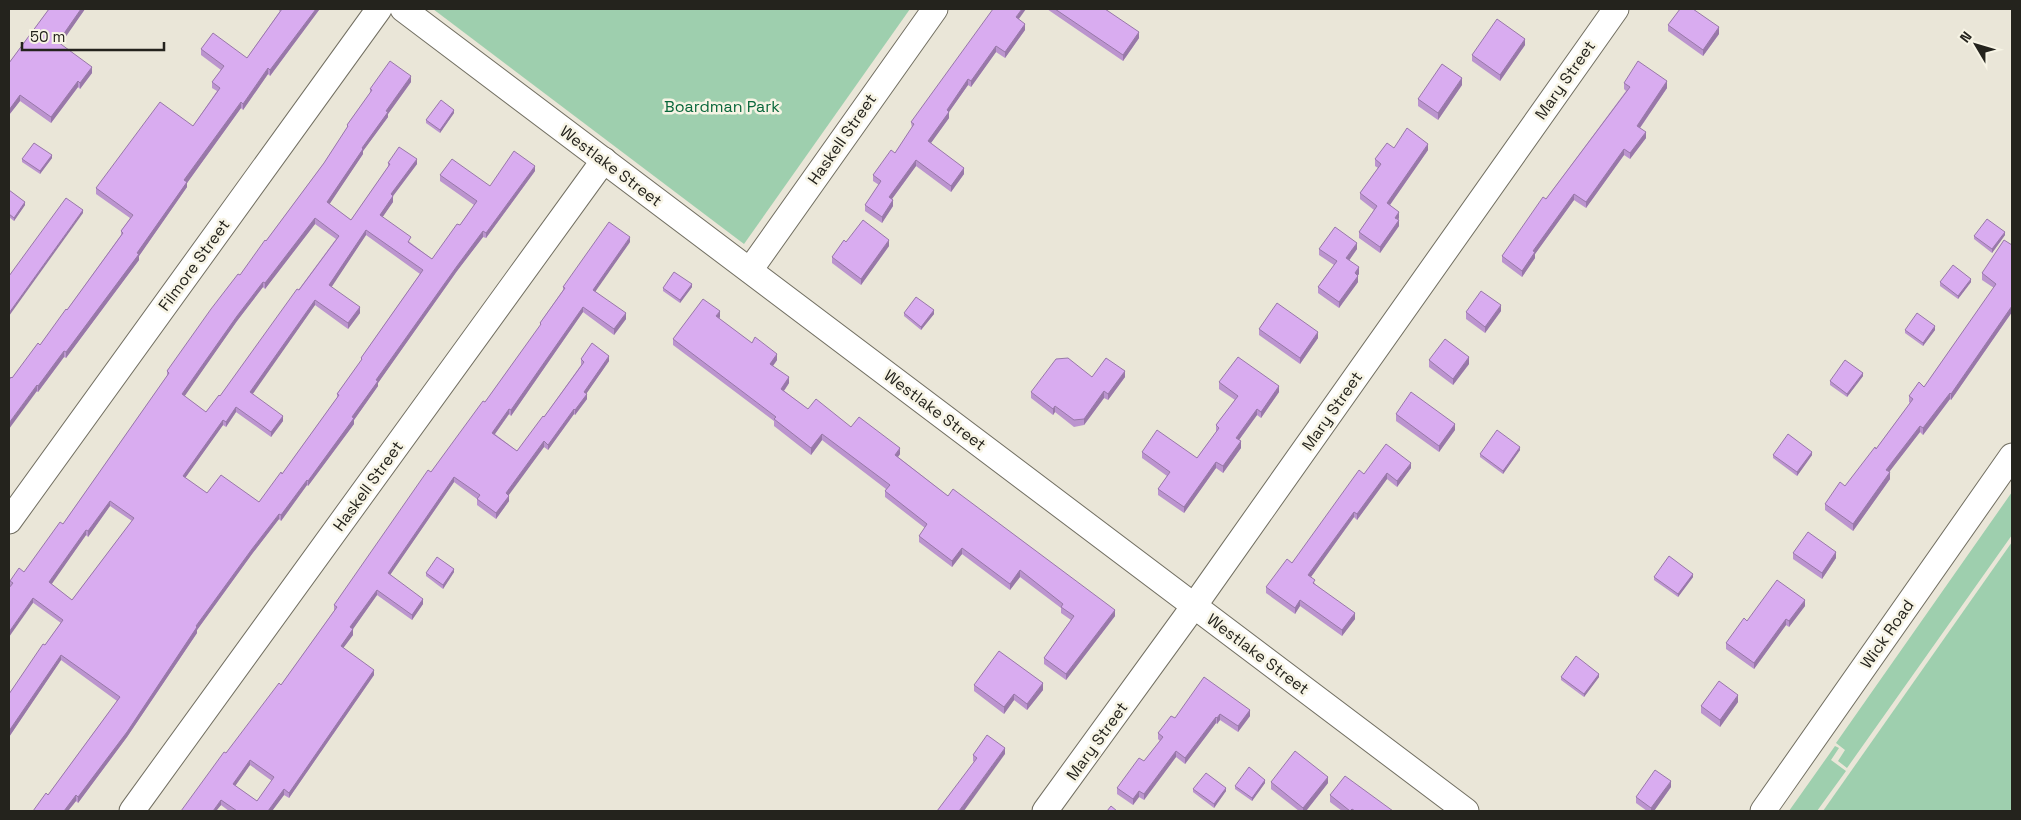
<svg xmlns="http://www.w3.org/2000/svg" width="2021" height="820" font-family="'Space Grotesk',sans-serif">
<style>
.green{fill:#9ecfae}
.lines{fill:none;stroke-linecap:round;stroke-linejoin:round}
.minor-casing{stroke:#726f62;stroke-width:27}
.minor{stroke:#fff;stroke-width:25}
.wall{fill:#bb94ce;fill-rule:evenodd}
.shaded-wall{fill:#9878a8}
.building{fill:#d9acf0;stroke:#9878a8;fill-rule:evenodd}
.labels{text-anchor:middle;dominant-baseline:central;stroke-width:5;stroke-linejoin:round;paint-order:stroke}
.street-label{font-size:16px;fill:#24231d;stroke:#f7f4e5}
.park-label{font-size:16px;fill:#09673b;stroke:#f7f4e5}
</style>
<rect width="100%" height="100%" fill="#eae6d8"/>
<g class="green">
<polygon points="433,9 910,9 744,244"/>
<polygon points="2012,492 2012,535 1847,768 1838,761 1845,750 1836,743"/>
<polygon points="2012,542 2012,811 1823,811"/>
<polygon points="1835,746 1839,748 1831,760 1846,771 1817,811 1789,811"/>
</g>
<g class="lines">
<defs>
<g id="minor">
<polyline points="403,9 1466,811"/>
<polyline points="750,270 935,9"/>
<polyline points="9,521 379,9"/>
<polyline points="132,811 604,160"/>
<polyline points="1045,811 1194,606 1616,9"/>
<polyline points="1763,811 2012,456"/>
</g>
</defs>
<use href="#minor" class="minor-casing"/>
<use href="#minor" class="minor"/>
</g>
<g class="wall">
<polygon points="49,9 85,9 60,44 92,73 80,89 78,87 51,123 20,101 9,115 9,63"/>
<polygon points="277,9 319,9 319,10 270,76 268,74 243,110 241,108 187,183 187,187 139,256 139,260 66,358 64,357 38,392 12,378 40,345 67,310 121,235 121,231 130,218 96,194 96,188 193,126 217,91 212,88 212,82 221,70 201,55 201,49 247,58 280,11"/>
<polygon points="1047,9 1105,9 1139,38 1123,61"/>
<polygon points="1019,19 1025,30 1005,58 996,52 971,87 968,85 949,112 949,118 931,143 964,174 951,192 916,166 892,199 893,206 882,223 865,211 865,205 879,185 873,181 873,175 895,153 912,128 911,122"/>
<polygon points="1668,25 1719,34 1703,56 1668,31"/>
<polygon points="1525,45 1500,81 1472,61 1472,55"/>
<path d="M411,82L388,114V117L363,151V154L329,204L351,220L388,167V163L417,164L393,196V202L382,217L411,243L432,259L460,225L474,205L440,181V175L490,186L535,171L486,238L483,237L457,271L378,383V386L354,420V424L308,486L307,485L281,521L279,519L252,554L197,630V633L127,737L78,803L76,801L68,811H33L48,795L117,701L61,660L9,737V694L61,623L10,586V581L24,572L63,524L167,376V371L266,241L324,163L347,128V125L370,93V89ZM315,224L336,239L220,396L206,412L184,396L237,321L263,287L265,289ZM366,235L420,274L361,358V361L337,394V398L282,474L259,502L207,493L185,478L223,425L226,427L236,412L271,437L283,421L252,394L315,305L348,329L360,313L331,287ZM110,506L132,521L72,600L51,584L86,535L88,537Z"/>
<polygon points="1624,83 1667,88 1640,128 1646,138 1630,159 1624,155 1586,208 1574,200 1535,254 1535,258 1522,277 1502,262 1502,256 1546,199 1626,91 1624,89"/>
<polygon points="1462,85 1438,120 1418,106 1418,99"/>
<polygon points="454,113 440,133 426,123 426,120"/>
<polygon points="1394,148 1428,150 1390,205 1399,218 1398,220 1399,226 1380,253 1359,238 1359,232 1374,210 1360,199 1360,193 1378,168 1375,166 1375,159"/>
<polygon points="52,158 40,174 22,162 22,159"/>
<polygon points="9,190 25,205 14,221 9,217"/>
<polygon points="2005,235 1992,253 1974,239 1974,236"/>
<path d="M630,242L595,291L626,319L614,335L583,312L511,416L509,414L495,434L517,451L544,417L581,365V359L609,361L586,394L587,399L575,415L574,414L548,450L544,447L508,495L509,501L496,519L477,505V499L454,482L390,575L423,604L412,620L377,595L353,629V635L343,648L374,675L289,798L284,795L272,811H229L221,805L216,811L226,753L281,685L334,611V605L431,472L485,402L540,326V323L563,290V287ZM250,765L272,781L257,801L235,786Z"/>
<polygon points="846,242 889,246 861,285 832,263 832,257"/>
<polygon points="2012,245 2012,312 1951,400 1950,399 1923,435 1920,432 1889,472 1890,479 1853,531 1825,510 1825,504 1845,486 1876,449 1910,403 1909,402 1909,396 1924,387 1994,288 1982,280 1982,273"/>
<polygon points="1319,249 1357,249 1349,260 1359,274 1358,275 1358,282 1339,308 1318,293 1318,287 1334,265 1319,255"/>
<polygon points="1940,282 1971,282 1958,299 1940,286"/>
<polygon points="692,287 680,303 663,291 663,288"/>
<polygon points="1501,311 1485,333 1466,319 1466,312"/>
<polygon points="904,313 934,314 921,330 904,316"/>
<polygon points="720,317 719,319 752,343 777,360 773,366 789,383 784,391 808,409 851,427 900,454 898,457 948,496 1115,616 1066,680 1044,664 1044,658 1071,620 1061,613 1061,608 1020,577 1010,590 962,554 952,567 919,542 919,536 925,528 885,497 885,491 886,489 822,440 811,455 774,426 774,421 673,345 673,339"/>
<polygon points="1259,329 1318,338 1300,364 1259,335"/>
<polygon points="1905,330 1935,330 1923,346 1905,333"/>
<polygon points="1429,360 1469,364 1453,385 1429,367"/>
<polygon points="1863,376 1847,397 1830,385 1830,381"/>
<polygon points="1092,377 1125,377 1108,400 1104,398 1084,425 1074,427 1055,412 1053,415 1031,398 1031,392"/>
<polygon points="1219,382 1279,392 1261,418 1257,415 1239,440 1241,448 1223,473 1216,468 1184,513 1158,495 1158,489 1167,476 1142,458 1142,452 1197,458 1216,432 1216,425 1235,400 1219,389"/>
<polygon points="1396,414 1455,430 1439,452 1396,421"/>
<polygon points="1520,450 1503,474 1480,457 1480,454"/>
<polygon points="1773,455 1812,455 1797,476 1773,458"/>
<polygon points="1411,468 1397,487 1387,479 1357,520 1354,517 1311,577 1315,584 1355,619 1342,636 1300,606 1295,614 1266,593 1266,587 1292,563 1364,474"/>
<polygon points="1793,553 1836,558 1822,579 1793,559"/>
<polygon points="454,572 443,589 426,576 426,573"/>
<polygon points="1654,577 1693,577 1678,597 1654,580"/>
<polygon points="1805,606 1789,627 1786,625 1754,669 1726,649 1726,643 1747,621"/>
<polygon points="1561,677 1599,677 1584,697 1561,680"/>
<polygon points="974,685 1043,690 1027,710 1014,700 1004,714 974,691"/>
<polygon points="1738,702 1720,727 1701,713 1701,706"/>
<polygon points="1250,710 1250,716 1238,732 1220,720 1217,724 1216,723 1185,764 1176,757 1144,800 1139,797 1133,805 1117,794 1117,788 1144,761 1160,741 1158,739 1158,733 1175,718"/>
<polygon points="1005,754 974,762 973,761 973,755"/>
<polygon points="1271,782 1328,783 1306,811 1299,811 1271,789"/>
<polygon points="1265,783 1252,801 1235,789 1235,786"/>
<polygon points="1671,787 1654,811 1647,811 1636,803 1636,797"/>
<polygon points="1193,789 1226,791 1214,808 1193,792"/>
<polygon points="1330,795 1393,811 1342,811 1330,802"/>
</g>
<g class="shaded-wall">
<polygon points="81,9 85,9 58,48 58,42"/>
<polygon points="316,9 319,9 319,10 270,76 270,70"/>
<polygon points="1022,9 1026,9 1016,23 1016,17"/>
<polygon points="1025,24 1025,30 1005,58 1005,52"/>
<polygon points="1719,27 1719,34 1703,56 1703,50"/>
<polygon points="1139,32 1139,38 1123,61 1123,55"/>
<polygon points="1525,39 1525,45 1500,81 1500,75"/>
<polygon points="996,46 996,52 971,87 971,81"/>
<polygon points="92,67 92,73 80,89 80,83"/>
<polygon points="268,68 268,74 243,110 243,104"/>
<polygon points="411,76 411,82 388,114 388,117 363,151 363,154 327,208 327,202 386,111"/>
<polygon points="1462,78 1462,85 1438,120 1438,113"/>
<polygon points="968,79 968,85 949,112 949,118 928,147 928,141 947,110"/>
<polygon points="78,81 78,87 51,123 51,117"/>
<polygon points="1667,81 1667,88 1637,132 1637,126"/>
<polygon points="20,95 20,101 9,115 9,110"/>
<polygon points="241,102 241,108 187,183 187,187 139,256 139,260 66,358 66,352 137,253 184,180"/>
<polygon points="454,110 454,113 440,133 440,130"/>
<polygon points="1646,132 1646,138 1630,159 1630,153"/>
<polygon points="1428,144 1428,150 1387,209 1387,203"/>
<polygon points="1624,149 1624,155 1586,208 1586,202"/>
<polygon points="52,155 52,158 40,174 40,171"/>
<polygon points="417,159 417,164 393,196 393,202 380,221 380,215 391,194"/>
<polygon points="916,160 916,166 889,203 889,197"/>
<polygon points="535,166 535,171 486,238 486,233"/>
<polygon points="964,168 964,174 951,192 951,186"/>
<polygon points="1574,194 1574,200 1535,254 1535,258 1522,277 1522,271 1533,251"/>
<polygon points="893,200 893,206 882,223 882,217"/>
<polygon points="25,202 25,205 14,221 14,218"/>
<polygon points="83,210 83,213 9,316 9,313"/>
<polygon points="1399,212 1399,218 1395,224 1395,218"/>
<polygon points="315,218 315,224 265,289 265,283"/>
<polygon points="1399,220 1399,226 1380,253 1380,247"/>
<polygon points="366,230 366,235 329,291 329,285"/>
<polygon points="483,231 483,237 457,271 378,383 378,386 354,420 354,424 308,486 308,481 352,417 376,380 457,266"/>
<polygon points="2005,232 2005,235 1992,253 1992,249"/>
<polygon points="630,237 630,242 593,295 593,290"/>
<polygon points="889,240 889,246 861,285 861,279"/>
<polygon points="1357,243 1357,249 1346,265 1346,258"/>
<polygon points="1359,267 1359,274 1355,279 1355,273"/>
<polygon points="1358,276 1358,282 1339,308 1339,302"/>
<polygon points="1971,279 1971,282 1958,299 1958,296"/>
<polygon points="263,282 263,287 237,321 182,400 182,394 237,316"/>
<polygon points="692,284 692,287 680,303 680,300"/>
<polygon points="315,300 315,305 250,398 250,392"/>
<polygon points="1501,305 1501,311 1485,333 1485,327"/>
<polygon points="2012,306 2012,312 1951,400 1951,394"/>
<polygon points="360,307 360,313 348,329 348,323"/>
<polygon points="583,307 583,312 511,416 511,410"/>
<polygon points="934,310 934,314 921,330 921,327"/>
<polygon points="720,311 720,317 716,323 716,316"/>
<polygon points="626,313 626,319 614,335 614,329"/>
<polygon points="1935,326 1935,330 1923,346 1923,343"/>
<polygon points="1318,332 1318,338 1300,364 1300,358"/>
<polygon points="64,351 64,357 38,392 38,386"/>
<polygon points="777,354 777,360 770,370 770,364"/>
<polygon points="609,356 609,361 584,397 584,392"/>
<polygon points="1469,357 1469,364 1453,385 1453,379"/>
<polygon points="1125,371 1125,377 1108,400 1108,394"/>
<polygon points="1863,373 1863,376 1847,397 1847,394"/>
<polygon points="789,377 789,383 781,395 781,389"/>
<polygon points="37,385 37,391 9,429 9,423"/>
<polygon points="1279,386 1279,392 1261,418 1261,412"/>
<polygon points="1104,391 1104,398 1084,425 1084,419"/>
<polygon points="1950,393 1950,399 1923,435 1923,428"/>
<polygon points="587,394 587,399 575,415 575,410"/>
<polygon points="1055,406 1055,412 1053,415 1053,409"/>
<polygon points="236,407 236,412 226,427 226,422"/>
<polygon points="509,409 509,414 492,438 492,433"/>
<polygon points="574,409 574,414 548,450 548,445"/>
<polygon points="1257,409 1257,415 1236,444 1236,438"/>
<polygon points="283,416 283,421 271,437 271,432"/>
<polygon points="223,420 223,425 183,481 183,476"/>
<polygon points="1455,424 1455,430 1439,452 1439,446"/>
<polygon points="1920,426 1920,432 1886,476 1886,470"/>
<polygon points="822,434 822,440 811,455 811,448"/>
<polygon points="544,441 544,447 506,499 506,493"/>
<polygon points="1241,441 1241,448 1223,473 1223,466"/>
<polygon points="1520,447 1520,450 1503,474 1503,471"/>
<polygon points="900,448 900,454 895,461 895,455"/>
<polygon points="1812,452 1812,455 1797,476 1797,472"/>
<polygon points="1216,462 1216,468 1184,513 1184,507"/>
<polygon points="1411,463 1411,468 1397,487 1397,481"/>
<polygon points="1890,472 1890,479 1853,531 1853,524"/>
<polygon points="1387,473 1387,479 1357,520 1357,514"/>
<polygon points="454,477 454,482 388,578 388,573"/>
<polygon points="307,480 307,485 281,521 281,515"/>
<polygon points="509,496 509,501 496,519 496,513"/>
<polygon points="110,501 110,506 88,537 88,531"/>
<polygon points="1354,512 1354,517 1308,581 1308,575"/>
<polygon points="279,514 279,519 252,554 197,630 197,633 127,737 78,803 78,797 196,626 252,549"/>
<polygon points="86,530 86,535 49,588 49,582"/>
<polygon points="962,548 962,554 952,567 952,561"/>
<polygon points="1836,552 1836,558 1822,579 1822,573"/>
<polygon points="454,569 454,572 443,589 443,585"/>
<polygon points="1020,570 1020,577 1010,590 1010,584"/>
<polygon points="1693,574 1693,577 1678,597 1678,594"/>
<polygon points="377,590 377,595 353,629 353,635 341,651 341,646 350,627"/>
<polygon points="33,598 33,603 9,637 9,632"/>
<polygon points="423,599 423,604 412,620 412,615"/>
<polygon points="1300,600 1300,606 1295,614 1295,608"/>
<polygon points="1805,600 1805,606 1789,627 1789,621"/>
<polygon points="1115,610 1115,616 1066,680 1066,674"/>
<polygon points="1355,613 1355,619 1342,636 1342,630"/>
<polygon points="1786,619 1786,625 1754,669 1754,663"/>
<polygon points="61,655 61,660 9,737 9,731"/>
<polygon points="374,670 374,675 289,798 289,793"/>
<polygon points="1599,674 1599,677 1584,697 1584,694"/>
<polygon points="1043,683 1043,690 1027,710 1027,704"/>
<polygon points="1014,694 1014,700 1004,714 1004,707"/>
<polygon points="1738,695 1738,702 1720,727 1720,720"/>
<polygon points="1250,710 1250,716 1238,732 1238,726"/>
<polygon points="1220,714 1220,720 1217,724 1217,718"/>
<polygon points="1216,717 1216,723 1185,764 1185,758"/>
<polygon points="1005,748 1005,754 964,811 959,811"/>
<polygon points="1176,751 1176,757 1144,800 1144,794"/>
<polygon points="250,760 250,765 233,789 233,784"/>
<polygon points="1328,777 1328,783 1306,811 1303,811 1303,808"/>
<polygon points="1265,780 1265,783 1252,801 1252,798"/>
<polygon points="1671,781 1671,787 1654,811 1651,811 1651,808"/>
<polygon points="1226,788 1226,791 1214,808 1214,804"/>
<polygon points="284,789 284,795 272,811 268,811"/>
<polygon points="1139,791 1139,797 1133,805 1133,799"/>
<polygon points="76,795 76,801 68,811 64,811"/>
<polygon points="221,800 221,805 216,811 213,811"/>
</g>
<g class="building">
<polygon points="49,9 81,9 58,42 92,67 80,83 78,81 51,117 20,95 9,110 9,63"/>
<polygon points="282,9 316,9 270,70 268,68 243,104 241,102 184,180 187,182 137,253 139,254 66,352 64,351 38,386 37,385 9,423 9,380 11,377 12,378 38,343 40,345 66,309 67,310 123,233 121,231 133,215 96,188 160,102 193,126 220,88 212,82 224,66 201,49 213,33 247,58"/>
<polygon points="993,9 1022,9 1016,17 1025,24 1005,52 996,46 971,81 968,79 947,110 949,112 928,141 964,168 951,186 916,160 889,197 893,200 882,217 865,205 881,181 873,175 891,150 895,153 914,124 911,122"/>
<polygon points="1055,9 1105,9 1139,32 1123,55"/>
<polygon points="1680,9 1693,9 1719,27 1703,50 1668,25"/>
<polygon points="1497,19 1525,39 1500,75 1472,55"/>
<path d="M390,61L411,76L386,111L388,112L362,148L363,149L327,202L351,220L390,164L388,163L399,147L417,159L391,194L393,196L380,215L411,237L408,242L432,259L457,224L460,225L477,201L440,175L452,159L490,186L514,151L535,166L486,233L483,231L457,266L376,380L378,381L352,417L354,418L308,481L307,480L281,515L279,514L252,549L196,626L197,627L127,732L78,797L76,795L64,811H33L46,793L48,795L120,697L61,655L9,731V694L43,644L45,645L63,620L33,598L9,632V588L13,583L10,581L19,568L24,572L60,522L63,524L169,373L167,371L211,309L238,274L240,275L265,240L266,241L324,163L348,126L347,125L372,90L370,89ZM315,218L339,236L299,290L297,289L220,396L219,395L206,412L182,394L237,316L263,282L265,283ZM366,230L423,270L361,358L362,359L337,394L339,395L282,474L281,472L259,502L221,475L207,493L183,476L223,420L226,422L236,407L271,432L283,416L250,392L315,300L348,323L360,307L329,285ZM110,501L134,518L72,600L49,582L86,530L88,531Z"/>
<polygon points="1638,61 1667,81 1637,126 1646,132 1630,153 1624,149 1586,202 1574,194 1533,251 1535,252 1522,271 1502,256 1543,197 1546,199 1630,87 1624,83"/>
<polygon points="1442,64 1462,78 1438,113 1418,99"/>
<polygon points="441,100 454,110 440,130 426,120"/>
<polygon points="1407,128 1428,144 1387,203 1399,212 1395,218 1399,220 1380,247 1359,232 1377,206 1360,193 1381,164 1375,159 1387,143 1394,148"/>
<polygon points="34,143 52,155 40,171 22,159"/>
<polygon points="9,190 25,202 14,218 9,214"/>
<polygon points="66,198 83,210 9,313 9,276"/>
<polygon points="1987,219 2005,232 1992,249 1974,236"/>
<polygon points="863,220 889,240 861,279 832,257 844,240 846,242"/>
<path d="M609,222L630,237L593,290L626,313L614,329L583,307L511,410L509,409L492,433L517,451L543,416L544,417L584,362L581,359L592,343L609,356L584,392L587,394L575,410L574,409L548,445L544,441L506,493L509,496L496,513L477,499L480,495L454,477L388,573L423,599L412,615L377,590L350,627L353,629L341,646L374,670L289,793L284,789L268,811H237L221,800L213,811H181L224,752L226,753L279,683L281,685L337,607L334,605L428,470L431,472L483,401L485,402L541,324L540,323L565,288L563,287ZM250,760L274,777L257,801L233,784Z"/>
<polygon points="1335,227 1357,243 1346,258 1359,267 1355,273 1358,276 1339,302 1318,287 1337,261 1319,249"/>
<polygon points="2004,240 2012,245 2012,306 1951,394 1950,393 1923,428 1920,426 1886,470 1890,472 1853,524 1825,504 1840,482 1845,486 1875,447 1876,449 1913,399 1909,396 1919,382 1924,387 1996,284 1982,273"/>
<polygon points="1953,265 1971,279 1958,296 1940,282"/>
<polygon points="674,272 692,284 680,300 663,288"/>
<polygon points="1481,291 1501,305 1485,327 1466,312"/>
<polygon points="916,297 934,310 921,327 904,313"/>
<polygon points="703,299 720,311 716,316 752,343 755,337 777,354 770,364 789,377 781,389 808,409 816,399 851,427 859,417 900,448 895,455 948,496 953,489 1115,610 1066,674 1044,658 1074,616 1061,607 1063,604 1020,570 1010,584 962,548 952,561 919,536 927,524 885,491 890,485 822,434 811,448 774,419 776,417 673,339"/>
<polygon points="1277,303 1318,332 1300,358 1259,329"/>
<polygon points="1917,313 1935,326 1923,343 1905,330"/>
<polygon points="1445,339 1469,357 1453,379 1429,360"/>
<polygon points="1238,357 1279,386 1261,412 1257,409 1236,438 1241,441 1223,466 1216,462 1184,507 1158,489 1170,472 1142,452 1157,430 1197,458 1219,428 1216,425 1238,396 1219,382"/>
<polygon points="1068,358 1092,377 1106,358 1125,371 1108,394 1104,391 1084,419 1074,420 1055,406 1053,409 1031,392 1056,359"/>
<polygon points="1845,360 1863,373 1847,394 1830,381"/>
<polygon points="1411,392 1455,424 1439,446 1396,414"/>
<polygon points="1497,430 1520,447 1503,471 1480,454"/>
<polygon points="1788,434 1812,452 1797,472 1773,455"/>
<polygon points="1386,444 1411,463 1397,481 1387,473 1357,514 1354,512 1308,575 1315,580 1313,583 1355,613 1342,630 1300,600 1295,608 1266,587 1287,559 1292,563 1359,470 1364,474"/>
<polygon points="1808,532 1836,552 1822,573 1793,553"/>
<polygon points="1669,556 1693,574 1678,594 1654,577"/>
<polygon points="437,557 454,569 443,585 426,573"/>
<polygon points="1777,580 1805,600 1789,621 1786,619 1754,663 1726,643 1744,618 1747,621"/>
<polygon points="999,651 1043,683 1027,704 1014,694 1004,707 974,685"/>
<polygon points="1576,656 1599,674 1584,694 1561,677"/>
<polygon points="1204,677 1250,710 1238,726 1220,714 1217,718 1216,717 1185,758 1176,751 1144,794 1139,791 1133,799 1117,788 1139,758 1144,761 1163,737 1158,733 1171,716 1175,718"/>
<polygon points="1719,681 1738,695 1720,720 1701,706"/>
<polygon points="987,735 1005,748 959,811 937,811 977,758 973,755"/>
<polygon points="1295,751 1328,777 1303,808 1271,782"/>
<polygon points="1249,767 1265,780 1252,798 1235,786"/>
<polygon points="1655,770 1671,781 1651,808 1636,797"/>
<polygon points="1206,773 1226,788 1214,804 1193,789"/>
<polygon points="1345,776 1393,811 1355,811 1352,809 1350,811 1330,795"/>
<polygon points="1111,806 1117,811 1107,811"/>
</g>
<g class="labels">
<g class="street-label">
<text transform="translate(1565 80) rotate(-55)">Mary Street</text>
<text transform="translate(842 139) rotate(-55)">Haskell Street</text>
<text transform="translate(611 166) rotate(37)">Westlake Street</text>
<text transform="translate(194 265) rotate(-54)">Filmore Street</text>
<text transform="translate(935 410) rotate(37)">Westlake Street</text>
<text transform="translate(1332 411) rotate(-55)">Mary Street</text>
<text transform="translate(368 486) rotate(-54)">Haskell Street</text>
<text transform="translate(1887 634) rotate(-55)">Wick Road</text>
<text transform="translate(1258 654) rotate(37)">Westlake Street</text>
<text transform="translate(1097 741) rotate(-54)">Mary Street</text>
</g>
<g class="park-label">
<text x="722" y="106">Boardman Park</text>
</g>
</g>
<rect width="2021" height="820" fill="none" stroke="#24231d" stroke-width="20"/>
<g transform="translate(1976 45) rotate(308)" stroke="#f7f4e5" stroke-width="4" paint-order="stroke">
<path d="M0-4L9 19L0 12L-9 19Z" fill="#24231d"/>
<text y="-8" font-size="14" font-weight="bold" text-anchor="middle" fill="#24231d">N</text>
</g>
<path d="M22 42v8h142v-8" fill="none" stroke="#24231d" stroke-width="2.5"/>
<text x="30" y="42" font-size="15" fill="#24231d" stroke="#f7f4e5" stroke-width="4" paint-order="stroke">50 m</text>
</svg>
